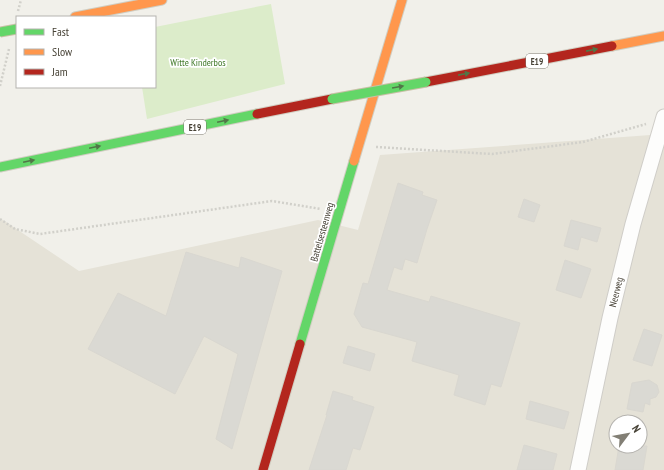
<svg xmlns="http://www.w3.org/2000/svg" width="664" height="470" font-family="'PT Sans Narrow',sans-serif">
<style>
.residential{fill:#e5e2d7;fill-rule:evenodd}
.green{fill:#dcecca}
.pier{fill:#f1f0ea}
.building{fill:#dad9d3;stroke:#d9d7d0}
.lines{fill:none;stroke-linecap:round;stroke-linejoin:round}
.street-casing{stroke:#cfcdc8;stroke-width:17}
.fast-casing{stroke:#d0cdc1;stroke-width:11}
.slow-casing{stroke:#d0cdc1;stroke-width:11}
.jam-casing{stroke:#d0cdc1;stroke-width:11}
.path{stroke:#d1d0ca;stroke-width:2.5;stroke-dasharray:2 2;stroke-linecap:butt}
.street{stroke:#fdfdfc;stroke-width:15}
.fast{stroke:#63d668;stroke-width:9}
.slow{stroke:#ff974d;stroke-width:9}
.jam{stroke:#b3261e;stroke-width:9}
.fast-bridge-casing{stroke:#c8c0a6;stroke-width:11;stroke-linecap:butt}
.fast-bridge{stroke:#63d668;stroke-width:9}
.oneway{fill:#517648}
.labels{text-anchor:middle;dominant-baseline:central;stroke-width:3.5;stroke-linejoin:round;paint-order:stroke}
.shield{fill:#fff;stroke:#7e7b72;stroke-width:1}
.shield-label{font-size:9px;font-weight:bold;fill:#474236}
.park-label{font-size:10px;fill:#407929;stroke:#fff}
.street-label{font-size:10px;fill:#474236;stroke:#fff}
</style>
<rect width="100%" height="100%" fill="#f1f0ea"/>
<path class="residential" d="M664,134V470H0V221L3,220L79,271L318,220L358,230L380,155ZM616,422H640V446H616Z"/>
<polygon class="green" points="271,4 285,84 147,119 142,87 155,87 155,27"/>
<polygon class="pier" points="0,0 10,0 2,30 0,32"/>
<g class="building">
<polygon points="398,183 423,192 422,195 437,200 427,229 417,263 405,259 402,270 394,267 387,290 429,302 431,296 520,323 501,387 491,384 485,405 454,395 459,375 412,361 417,342 362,327 354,314 363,283 368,284"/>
<polygon points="524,199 540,205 534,222 518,217"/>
<polygon points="571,220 601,228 597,242 581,237 578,250 564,246"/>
<polygon points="186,252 239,268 241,257 282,271 232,449 216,439 238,354 204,336 175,394 88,349 118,293 166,316"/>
<polygon points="565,260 591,269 581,298 556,290"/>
<polygon points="644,329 662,335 652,366 633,360"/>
<polygon points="348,346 375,354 370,371 343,363"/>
<polygon points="649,380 657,385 659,392 656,397 650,399 650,405 645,403 643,412 627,409 632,383"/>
<polygon points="333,391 353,397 352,400 374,407 360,450 353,448 346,470 309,470 327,415 326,415"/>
<polygon points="530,401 569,412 564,429 526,419"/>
<polygon points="524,445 557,454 553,470 517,470"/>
<polygon points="619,446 647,446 643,470 615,470"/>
</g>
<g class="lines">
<defs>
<polyline id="street" points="578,470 610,318 633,224 664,117"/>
<g id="fast">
<polyline points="0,167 257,114"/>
<polyline points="300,344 354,161"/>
</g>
<g id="slow">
<polyline points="75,17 162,0"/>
<polyline points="612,46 664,36"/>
<polyline points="354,161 402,0"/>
</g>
<g id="jam">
<polyline points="426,82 612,46"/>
<polyline points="257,114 332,99"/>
<polyline points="263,470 300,344"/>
</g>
</defs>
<use href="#street" class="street-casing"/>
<use href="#fast" class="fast-casing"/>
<use href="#slow" class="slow-casing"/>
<use href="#jam" class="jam-casing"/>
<g class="path">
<polyline points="18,11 21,0"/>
<polyline points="0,86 9,49"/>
<polyline points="376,147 492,154 583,142 646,124"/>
<polyline points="0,219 15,229 40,234 272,201 321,209"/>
</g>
<use href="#street" class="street"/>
<use href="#fast" class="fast"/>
<use href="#slow" class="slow"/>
<use href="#jam" class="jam"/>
<defs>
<g id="fast-bridge">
<polyline points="0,32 17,29"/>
<polyline points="332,99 426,82"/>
</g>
</defs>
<use href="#fast-bridge" class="fast-bridge-casing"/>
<use href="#fast-bridge" class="fast-bridge"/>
</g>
<defs><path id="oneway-solid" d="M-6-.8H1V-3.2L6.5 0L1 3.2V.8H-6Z"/></defs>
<g class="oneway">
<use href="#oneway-solid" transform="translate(592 50) rotate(-11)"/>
<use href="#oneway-solid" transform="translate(464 74) rotate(-11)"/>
<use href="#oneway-solid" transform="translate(398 87) rotate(-10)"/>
<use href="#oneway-solid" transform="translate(223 121) rotate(-12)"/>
<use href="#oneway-solid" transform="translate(95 147) rotate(-12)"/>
<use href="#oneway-solid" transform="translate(29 161) rotate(-12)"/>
</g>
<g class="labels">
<g class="shield">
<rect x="526" y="54" width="22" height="14" rx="3"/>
<rect x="184" y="120" width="22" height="14" rx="3"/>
</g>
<g class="shield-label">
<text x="537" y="61">E19</text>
<text x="195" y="127">E19</text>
</g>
<g class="park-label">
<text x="198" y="62">Witte Kinderbos</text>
</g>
<g class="street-label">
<text transform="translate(322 232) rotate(-74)">Battelsesteenweg</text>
<text transform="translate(616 292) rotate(-76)">Neerweg</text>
</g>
</g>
<rect x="16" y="16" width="140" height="72" fill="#ffffff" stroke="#b5b3af"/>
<rect x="24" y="29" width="20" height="6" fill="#63d668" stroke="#b5b3af"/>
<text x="52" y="36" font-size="12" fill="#474236">Fast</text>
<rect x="24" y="49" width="20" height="6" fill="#ff974d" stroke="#b5b3af"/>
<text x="52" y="56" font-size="12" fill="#474236">Slow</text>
<rect x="24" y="69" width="20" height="6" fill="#b3261e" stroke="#b5b3af"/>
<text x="52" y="76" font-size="12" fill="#474236">Jam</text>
<g transform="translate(628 434) rotate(58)"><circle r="19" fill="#ffffff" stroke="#b5b3af"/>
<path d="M0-3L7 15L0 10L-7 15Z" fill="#827f75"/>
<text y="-6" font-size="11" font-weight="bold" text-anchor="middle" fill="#474236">N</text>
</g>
</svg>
